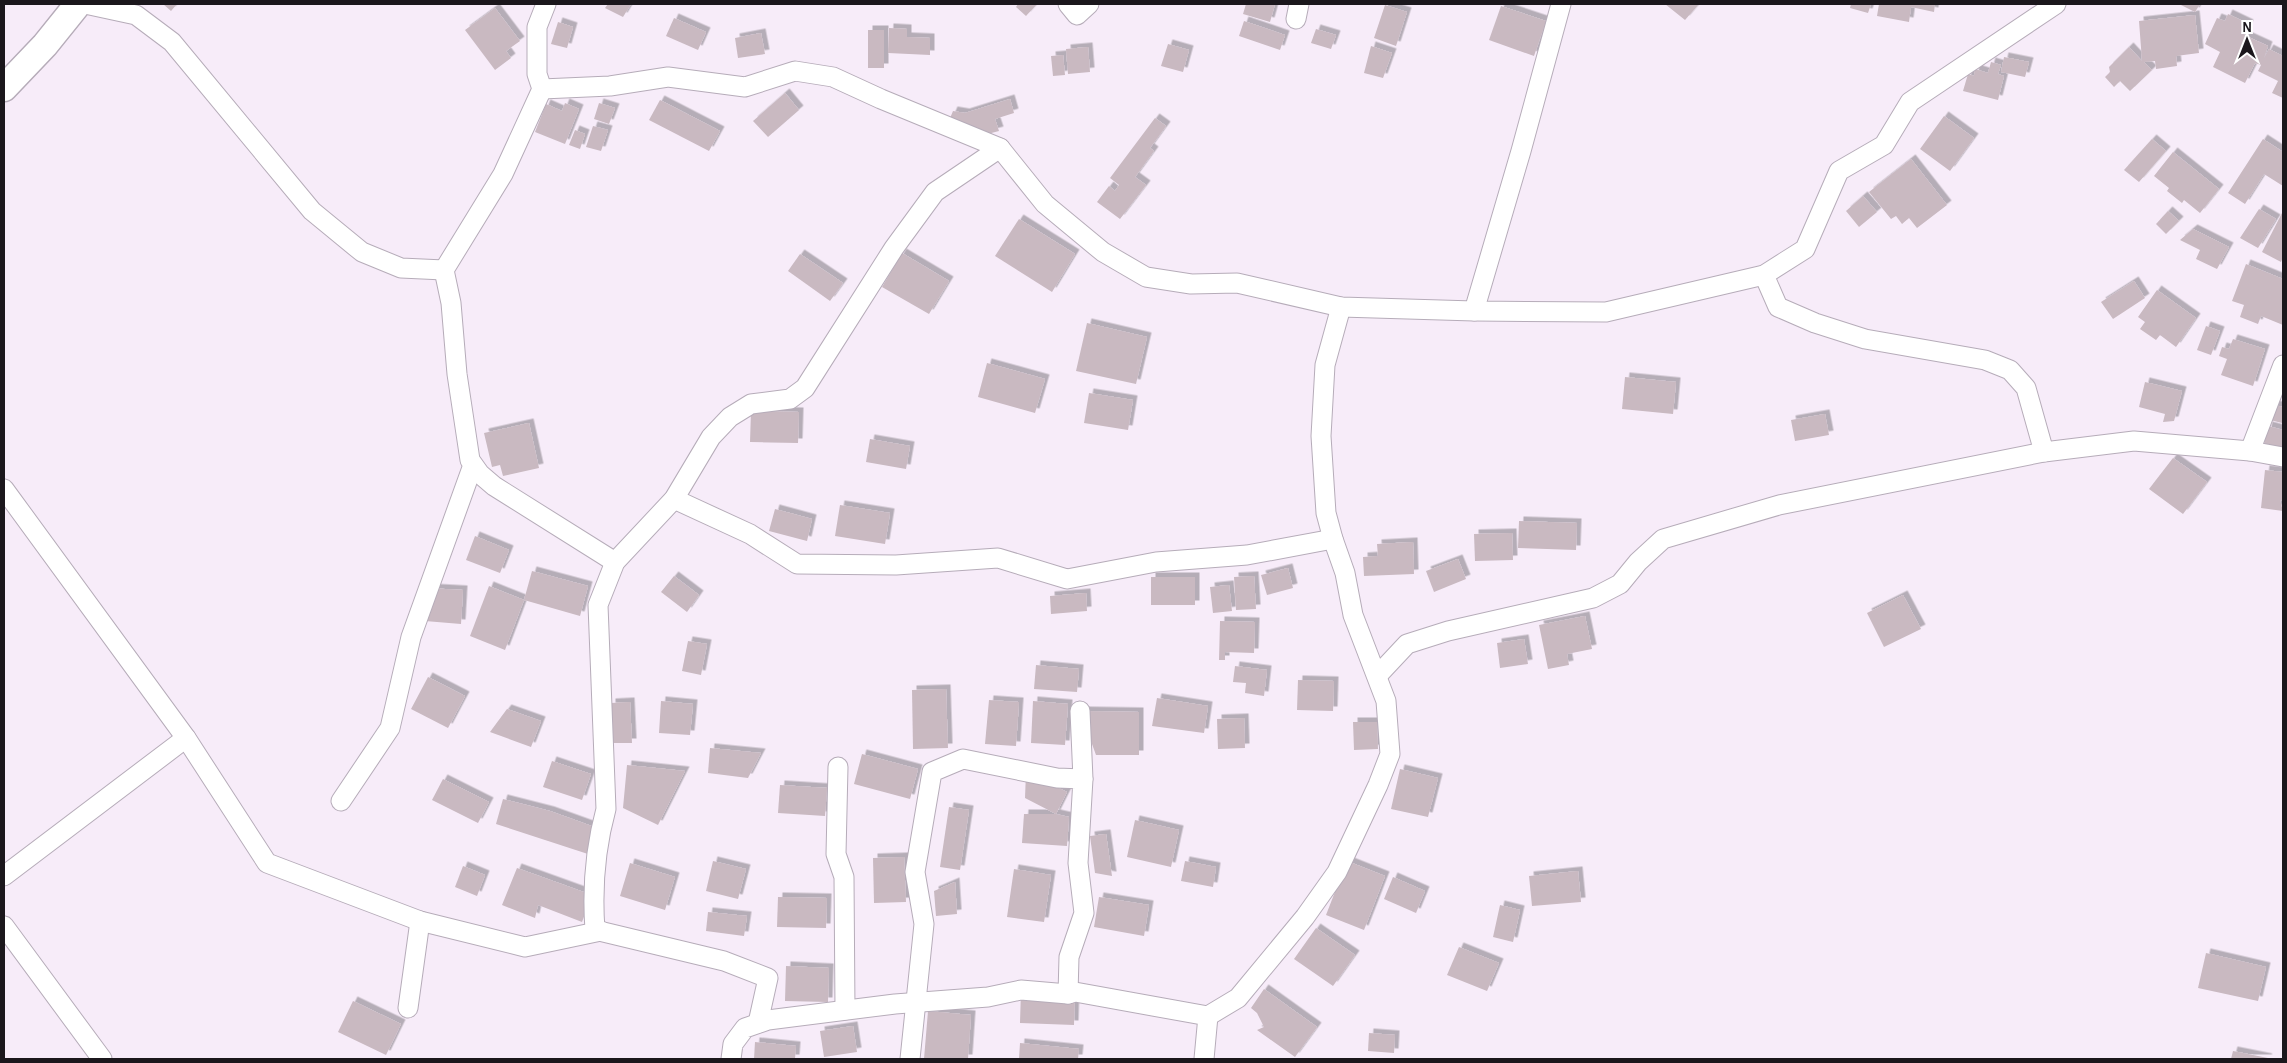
<svg xmlns="http://www.w3.org/2000/svg" width="2287" height="1063" font-family="'Alegreya Sans',sans-serif">
<style>
.building{fill:#c9b9c1;filter:url(#shadow)}
.lines{fill:none;stroke-linecap:round;stroke-linejoin:round}
.street-casing{stroke:#b6acb9;stroke-width:21}
.secondary-casing{stroke:#b6acb9;stroke-width:29}
.street{stroke:#fff;stroke-width:19}
.secondary{stroke:#fff;stroke-width:26}
</style>
<defs>
<filter id="shadow"><feDropShadow dx="4.5" dy="-4.5" stdDeviation="0" flood-color="#0004"/></filter>
</defs>
<rect width="100%" height="100%" fill="#f7ecf9"/>
<g class="building">
<polygon points="163,4 177,4 171,11"/>
<polygon points="608,4 631,4 623,17 605,8"/>
<polygon points="1018,4 1037,4 1026,16 1016,7"/>
<polygon points="1246,4 1275,4 1270,22 1243,14"/>
<polygon points="1665,4 1696,4 1698,5 1685,20"/>
<polygon points="1851,4 1871,4 1868,13 1850,8"/>
<polygon points="1879,4 1935,4 1934,12 1911,7 1909,22 1877,16"/>
<polygon points="2179,4 2200,4 2195,12"/>
<polygon points="1385,5 1407,12 1396,46 1374,38"/>
<polygon points="1501,6 1546,21 1534,56 1489,40"/>
<polygon points="495,8 520,41 506,51 511,58 495,70 465,30"/>
<polygon points="2228,14 2249,24 2244,35 2268,46 2264,58 2269,49 2283,56 2283,98 2272,93 2278,81 2258,71 2261,65 2255,63 2245,83 2213,67 2220,52 2205,44 2217,18 2225,21"/>
<polygon points="2195,15 2199,53 2176,56 2177,66 2156,69 2155,61 2144,62 2152,70 2130,91 2120,81 2114,87 2105,77 2110,72 2109,67 2129,47 2142,61 2139,21"/>
<polygon points="674,18 706,32 698,50 666,36"/>
<polygon points="1244,21 1285,35 1280,50 1239,36"/>
<polygon points="558,22 573,27 567,48 551,44"/>
<polygon points="889,28 907,29 907,37 930,38 930,55 888,53"/>
<polygon points="1316,29 1336,35 1331,49 1311,43"/>
<rect x="868" y="30" width="16" height="38"/>
<polygon points="761,33 765,54 738,58 735,38"/>
<polygon points="1168,44 1189,50 1183,72 1161,66"/>
<polygon points="1371,46 1392,53 1383,78 1364,73"/>
<polygon points="1088,47 1090,72 1068,74 1066,49"/>
<polygon points="1063,55 1065,75 1053,76 1051,56"/>
<polygon points="2004,57 2029,62 2025,77 2001,72"/>
<polygon points="1991,62 2001,65 1998,74 2004,76 1998,100 1963,91 1968,74 1974,76 1975,69 1988,73"/>
<polygon points="785,93 799,110 768,137 753,121"/>
<polygon points="1010,99 1014,113 995,119 999,131 980,136 948,123 953,111 965,113"/>
<polygon points="660,100 720,131 709,151 649,120"/>
<polygon points="565,103 579,109 565,144 535,132 546,104 562,111"/>
<polygon points="599,103 615,108 609,124 594,119"/>
<polygon points="1944,116 1974,138 1950,171 1920,149"/>
<polygon points="1155,118 1166,126 1150,148 1154,151 1135,177 1146,185 1120,219 1097,202 1109,186 1115,191 1119,185 1110,178"/>
<polygon points="593,126 608,130 601,151 586,147"/>
<polygon points="575,130 585,134 580,149 569,145"/>
<polygon points="2152,139 2166,151 2139,182 2124,170"/>
<polygon points="2263,139 2283,152 2283,186 2264,174 2245,204 2228,193"/>
<polygon points="2173,152 2219,189 2200,213 2184,200 2182,203 2167,191 2169,188 2154,176"/>
<polygon points="1911,159 1947,205 1917,228 1909,218 1902,224 1896,216 1891,219 1869,192"/>
<polygon points="1863,196 1877,212 1859,227 1846,211"/>
<polygon points="2259,209 2276,219 2258,248 2240,238"/>
<polygon points="2168,211 2179,221 2166,234 2156,224"/>
<polygon points="2283,211 2283,257 2281,262 2262,252"/>
<polygon points="1019,219 1075,254 1052,292 995,256"/>
<polygon points="2193,229 2229,247 2217,269 2196,259 2200,250 2180,240"/>
<polygon points="902,253 949,281 929,314 882,287"/>
<polygon points="800,254 843,283 830,301 788,271"/>
<polygon points="2246,264 2283,279 2283,325 2261,316 2258,324 2240,317 2244,305 2232,301"/>
<polygon points="2134,281 2145,298 2113,319 2101,302"/>
<polygon points="2157,290 2196,318 2176,347 2160,335 2156,340 2140,329 2145,322 2138,317"/>
<polygon points="1087,323 1147,337 1136,384 1076,371"/>
<polygon points="2206,326 2220,331 2211,355 2197,350"/>
<polygon points="2233,339 2265,349 2253,386 2221,375 2227,359 2219,356 2222,347 2229,349"/>
<polygon points="987,363 1045,379 1035,413 978,397"/>
<polygon points="1625,377 1676,382 1673,414 1622,409"/>
<polygon points="2145,382 2182,391 2174,421 2163,422 2165,414 2139,407"/>
<polygon points="1089,393 1133,400 1128,430 1084,423"/>
<polygon points="2274,405 2283,407 2282,423 2270,420"/>
<polygon points="751,411 799,412 798,443 750,442"/>
<polygon points="1825,414 1829,435 1795,441 1791,420"/>
<polygon points="529,423 539,468 503,476 500,465 492,467 484,433"/>
<polygon points="2268,426 2283,430 2283,449 2264,444"/>
<polygon points="870,439 910,446 906,469 866,462"/>
<polygon points="2173,458 2207,482 2183,514 2149,489"/>
<polygon points="2265,470 2283,472 2283,501 2280,500 2283,511 2261,508"/>
<polygon points="840,505 890,513 885,544 835,536"/>
<polygon points="775,509 812,519 807,541 769,531"/>
<polygon points="1519,521 1577,523 1576,550 1518,548"/>
<polygon points="1512,533 1513,560 1475,561 1474,534"/>
<polygon points="475,536 509,550 500,573 466,560"/>
<polygon points="1413,542 1414,574 1364,576 1363,557 1378,556 1377,544"/>
<polygon points="1458,559 1466,579 1434,592 1426,571"/>
<polygon points="1288,568 1293,588 1267,595 1261,575"/>
<polygon points="532,571 588,586 580,616 524,600"/>
<polygon points="674,576 699,595 687,612 661,592"/>
<polygon points="1254,576 1256,609 1236,610 1234,577"/>
<rect x="1151" y="577" width="44" height="28"/>
<polygon points="1229,585 1232,611 1213,613 1210,587"/>
<polygon points="489,586 524,600 505,650 470,636"/>
<polygon points="427,588 463,590 461,624 425,621"/>
<polygon points="1086,593 1087,611 1051,614 1050,596"/>
<polygon points="1903,595 1921,629 1884,647 1867,613"/>
<polygon points="1585,616 1592,649 1567,654 1569,665 1548,669 1539,625"/>
<polygon points="1220,621 1255,622 1254,653 1225,652 1225,660 1219,660"/>
<polygon points="1524,639 1528,664 1500,668 1497,643"/>
<polygon points="688,641 707,644 701,675 682,671"/>
<polygon points="1036,665 1079,669 1077,692 1034,689"/>
<polygon points="1235,666 1267,670 1264,696 1245,693 1246,683 1233,682"/>
<polygon points="428,677 465,696 448,728 411,709"/>
<polygon points="1298,680 1334,681 1333,711 1297,710"/>
<polygon points="946,689 948,748 913,749 912,690"/>
<polygon points="1157,698 1208,706 1204,733 1152,726"/>
<polygon points="989,700 1019,702 1016,746 985,744"/>
<polygon points="661,701 693,704 690,735 659,733"/>
<polygon points="1033,701 1068,704 1065,745 1031,743"/>
<polygon points="630,702 632,743 612,743 611,703"/>
<polygon points="507,709 541,721 531,747 490,732"/>
<polygon points="1080,711 1139,712 1139,755 1096,755"/>
<polygon points="1244,718 1245,748 1218,749 1217,719"/>
<polygon points="1353,722 1377,722 1378,749 1354,750"/>
<polygon points="710,748 761,753 748,778 708,773"/>
<polygon points="862,754 918,769 910,799 854,784"/>
<polygon points="552,761 591,774 582,800 543,787"/>
<polygon points="627,765 685,771 658,825 623,808"/>
<polygon points="1400,769 1438,778 1428,817 1391,809"/>
<polygon points="1026,772 1067,792 1056,814 1025,798"/>
<polygon points="443,779 489,802 478,823 432,800"/>
<polygon points="780,785 827,788 825,816 778,813"/>
<polygon points="503,799 550,811 600,829 591,855 496,824"/>
<polygon points="949,807 969,810 960,870 940,867"/>
<polygon points="1024,814 1056,814 1069,817 1067,846 1022,843"/>
<polygon points="1135,820 1179,830 1171,867 1127,857"/>
<polygon points="1106,834 1112,876 1095,873 1090,836"/>
<polygon points="904,857 906,902 874,903 873,858"/>
<polygon points="713,861 746,869 738,899 706,891"/>
<polygon points="1185,861 1216,867 1213,887 1181,881"/>
<polygon points="1347,861 1385,876 1364,930 1326,915"/>
<polygon points="630,863 675,877 665,910 620,896"/>
<polygon points="463,866 485,875 477,896 455,887"/>
<polygon points="517,868 592,895 582,922 538,905 535,918 502,905"/>
<polygon points="1014,869 1051,875 1044,922 1007,917"/>
<polygon points="1578,871 1581,902 1532,906 1529,876"/>
<polygon points="1393,877 1425,891 1416,913 1384,899"/>
<polygon points="955,882 957,914 936,916 934,891"/>
<polygon points="778,897 827,898 826,928 777,927"/>
<polygon points="1099,897 1149,905 1144,936 1094,927"/>
<polygon points="1500,905 1520,910 1513,942 1493,937"/>
<polygon points="708,912 747,916 744,936 706,931"/>
<polygon points="1316,928 1355,955 1333,986 1294,959"/>
<polygon points="1459,947 1499,963 1487,991 1447,975"/>
<polygon points="2206,953 2266,967 2258,1001 2198,988"/>
<polygon points="786,966 829,968 828,1002 785,1001"/>
<polygon points="1264,989 1317,1027 1295,1057 1257,1030 1264,1027 1257,1013 1251,1008"/>
<polygon points="1021,990 1075,992 1074,1025 1020,1023"/>
<polygon points="353,1001 401,1024 386,1055 338,1032"/>
<polygon points="928,1011 971,1015 968,1059 924,1059"/>
<polygon points="853,1026 857,1052 824,1057 820,1031"/>
<polygon points="1369,1033 1395,1035 1394,1053 1368,1051"/>
<polygon points="755,1042 796,1046 795,1059 754,1059"/>
<polygon points="1020,1043 1079,1049 1078,1059 1019,1059"/>
<polygon points="2233,1051 2268,1058 2267,1059 2231,1059"/>
</g>
<g class="lines">
<defs>
<g id="street">
<polyline points="85,4 136,15 172,42 312,211 362,252 401,268 444,270"/>
<polyline points="546,4 537,27 537,74 542,89 503,174 444,270 451,303 457,374 470,460 480,474 494,486 615,562"/>
<polyline points="1068,4 1077,15 1089,4"/>
<polyline points="1296,19 1299,4"/>
<polyline points="542,89 610,86 668,77 745,87 795,71 833,77 881,99 1000,148 1045,204 1103,252 1146,277 1191,284 1237,283 1341,307 1474,311 1606,312 1764,275 1805,249 1839,171 1884,145 1910,102 2056,4"/>
<polyline points="1764,275 1778,307 1815,323 1865,339 1985,360 2010,370 2026,388 2044,452"/>
<polyline points="1474,311 1521,151 1561,4"/>
<polyline points="2250,451 2283,365"/>
<polyline points="4,489 186,738 267,863 420,921 525,947 601,931"/>
<polyline points="674,499 750,534 797,564 896,565 998,558 1067,579 1156,562 1247,555 1333,539"/>
<polyline points="1377,676 1407,644 1448,631 1593,598 1620,584 1638,562 1663,539 1779,505 2044,452 2134,441 2250,451 2283,457"/>
<polyline points="1080,711 1083,779"/>
<polyline points="838,767 836,854 844,877 845,1010"/>
<polyline points="341,801 390,728 411,637 473,465"/>
<polyline points="4,876 186,738"/>
<polyline points="4,926 102,1059"/>
<polyline points="408,1008 420,921"/>
<path d="M758,1023L768,978L724,961L595,930C592,889 595,849 606,809L598,605L615,562L674,499L711,437L730,417L751,404L790,399L805,388L894,248L935,192L1000,148"/>
<polyline points="731,1059 733,1044 745,1028 768,1020 895,1004 988,997 1021,990 1068,994 1075,992 1208,1016 1238,998 1305,917 1337,872 1378,785 1390,754 1386,701 1353,615 1345,573 1333,539 1326,513 1321,436 1325,365 1341,307"/>
<polyline points="910,1059 924,924 915,872 932,772 963,759 1057,778 1083,779 1078,863 1084,913 1069,957 1068,994"/>
<polyline points="1204,1059 1208,1016"/>
</g>
<polyline id="secondary" points="4,88 45,45 78,4"/>
</defs>
<use href="#street" class="street-casing"/>
<use href="#secondary" class="secondary-casing"/>
<use href="#street" class="street"/>
<use href="#secondary" class="secondary"/>
</g>
<rect width="2287" height="1063" fill="none" stroke="#1b171c" stroke-width="10"/>
<g transform="translate(2247 40)" stroke="#ffffff" stroke-width="4" paint-order="stroke">
<path d="M0-4L9 19L0 12L-9 19Z" fill="#1b171c"/>
<text y="-8" font-size="14" font-weight="bold" text-anchor="middle" fill="#1b171c">N</text>
</g>
</svg>
